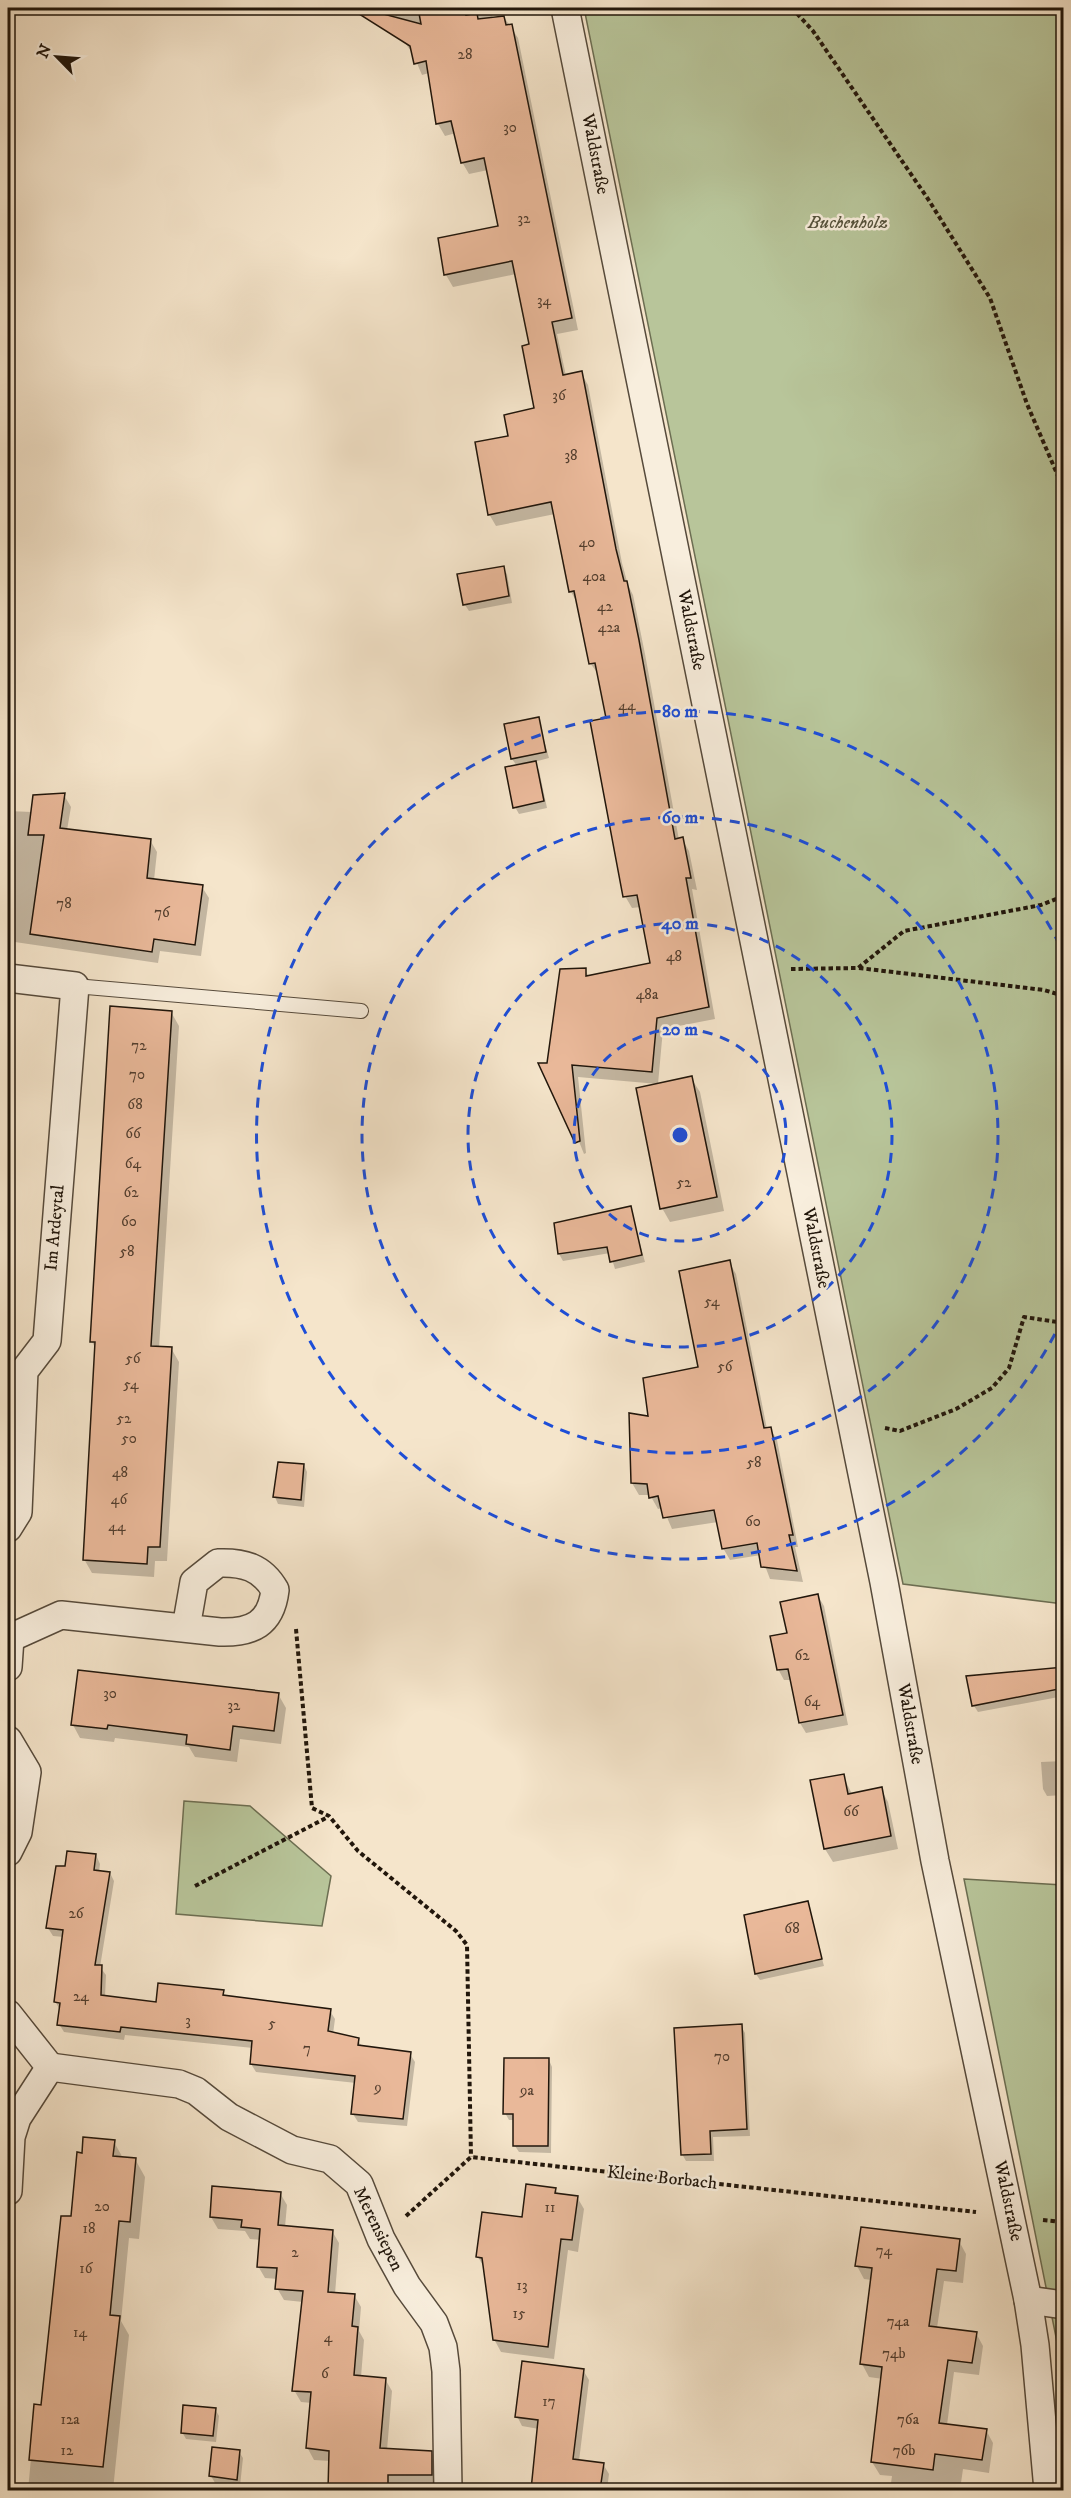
<svg xmlns="http://www.w3.org/2000/svg" width="1071" height="2498" font-family="'IM FELL DW Pica',serif">
<style>
.green{fill:#b8c59a;stroke:#6c6e52;stroke-width:1.5}
.shadow{fill:#0003}
.building{fill:#e9b899;stroke:#21160b;stroke-width:1.5}
.lines{fill:none;stroke-linecap:round;stroke-linejoin:round}
.lane-casing{stroke:#564a3b;stroke-width:16}
.street-casing{stroke:#564a3b;stroke-width:30}
.path{stroke:#21160b;stroke-width:4;stroke-dasharray:4.5 3;stroke-linecap:butt}
.lane{stroke:#f8eedd;stroke-width:14}
.street{stroke:#f8eedd;stroke-width:27}
.ring{fill:none;stroke:#1d4ed8;stroke-width:3;stroke-dasharray:10 8}
.labels{text-anchor:middle;dominant-baseline:central;stroke-width:5;stroke-linejoin:round;paint-order:stroke}
.number-label{font-size:15px;fill:#533e2e}
.street-label{font-size:18px;fill:#21160b;stroke:#f8eedd}
.park-label{font-size:18px;font-style:italic;fill:#56533d;stroke:#f8eedd}
.centre{fill:#1d4ed8;stroke:#f8eedd;stroke-width:3}
.ring-label{font-size:18px;text-anchor:middle;font-weight:bold;fill:#1d4ed8;stroke:#f8eedd;stroke-width:5;stroke-linejoin:round;paint-order:stroke}
</style>
<rect width="100%" height="100%" fill="#f5e5cb"/>
<filter id="stains"><feTurbulence type="fractalNoise" baseFrequency=".00333" numOctaves="4"/><feColorMatrix values="0 0 0 0 .2 0 0 0 0 .09 0 0 0 0 .02 0 0 0 .5 -.17"/></filter>
<radialGradient id="worn" r=".72"><stop offset=".6" stop-color="#630" stop-opacity="0"/><stop offset="1" stop-color="#630" stop-opacity=".3"/></radialGradient>
<g class="green">
<polygon points="584,8 1063,8 1063,1604 903,1584"/>
<polygon points="184,1801 250,1806 331,1876 322,1926 176,1914"/>
<polygon points="964,1879 1063,1885 1063,2378 1060,2357"/>
</g>
<g class="shadow">
<polygon points="399,8 491,8 493,20 504,17 518,38 578,330 557,334 566,376 581,373 588,385 622,563 628,585 633,595 645,654 679,840 682,839 689,851 697,890 692,889 715,1019 663,1029 658,1084 578,1077 586,1153 584,1154 548,1064 585,970 589,977 652,964 641,907 632,908 625,896 608,720 599,675 590,663 578,604 571,592 555,514 496,526 489,514 510,437 535,410 531,346 516,274 453,287 446,275 439,240 500,228 488,170 469,174 462,162 456,133 445,136 438,124 429,73 422,75 413,54 400,36 394,19"/>
<polygon points="503,567 507,574 512,603 469,611 465,605"/>
<polygon points="538,719 549,758 534,762 539,770 547,808 519,814 515,807 517,766 512,759"/>
<polygon points="64,795 71,807 67,830 150,840 157,852 154,880 202,887 209,898 201,956 160,951 158,963 8,941 8,811 32,812"/>
<polygon points="171,1012 179,1026 159,1348 171,1348 179,1362 167,1561 155,1561 154,1577 92,1573 84,1559 96,1349 92,1342"/>
<polygon points="691,1078 700,1092 724,1211 670,1222 662,1208"/>
<polygon points="630,1208 645,1262 615,1269 610,1253 563,1261 559,1254 555,1224"/>
<polygon points="729,1262 736,1274 767,1429 770,1428 777,1440 798,1547 795,1547 803,1582 770,1579 761,1555 730,1560 723,1548 718,1522 672,1529 663,1508 658,1509 650,1495 639,1495 632,1483 650,1417 700,1369"/>
<polygon points="304,1465 307,1472 304,1507 278,1504 275,1497"/>
<polygon points="818,1596 824,1606 848,1725 806,1733 800,1723 792,1680 784,1680 778,1669 788,1635"/>
<polygon points="1064,1669 1064,1696 978,1712 974,1706"/>
<polygon points="278,1694 286,1708 281,1744 240,1739 237,1762 195,1757 189,1747 115,1738 114,1742 80,1738 73,1725"/>
<polygon points="1064,1761 1064,1795 1047,1796 1043,1789 1041,1762"/>
<polygon points="843,1776 852,1794 881,1789 888,1802 898,1849 833,1862 825,1849 812,1782"/>
<polygon points="96,1855 100,1864 99,1872 110,1873 114,1881 100,1967 106,1975 105,1997 158,2004 223,1992 226,1996 330,2011 335,2019 333,2034 358,2040 362,2047 410,2054 415,2062 407,2126 358,2122 353,2114 356,2083 256,2072 251,2064 253,2048 125,2035 124,2040 64,2032 59,2024 60,2010 55,2001 64,1937 53,1936 48,1928 67,1868"/>
<polygon points="807,1903 824,1966 760,1980 756,1974"/>
<polygon points="741,2026 745,2033 750,2136 713,2137 714,2161 686,2161 682,2154"/>
<polygon points="549,2060 552,2067 551,2153 519,2152 515,2146 515,2120 509,2120 505,2113"/>
<polygon points="114,2142 123,2158 135,2159 145,2177 139,2239 129,2238 121,2321 129,2335 113,2490 28,2490 36,2406 42,2406 84,2154"/>
<polygon points="555,2189 559,2195 577,2197 584,2209 578,2252 568,2250 554,2359 501,2352 494,2339 485,2269 478,2257"/>
<polygon points="280,2193 287,2205 285,2227 332,2231 339,2243 335,2294 354,2295 361,2307 359,2331 364,2340 361,2377 385,2379 392,2391 387,2450 431,2452 438,2464 438,2487 394,2486 394,2490 329,2490 330,2461 314,2460 307,2447 312,2403 301,2402 294,2390 303,2302 284,2300 277,2288 278,2279 265,2278 258,2266 261,2240 250,2239 245,2231 218,2229 211,2217"/>
<polygon points="959,2241 966,2254 963,2283 944,2281 937,2328 976,2333 983,2346 979,2375 954,2372 947,2425 986,2430 993,2443 989,2473 963,2469 960,2490 890,2490 892,2476 880,2475 872,2462 883,2379 869,2377 862,2364 872,2280 864,2279 857,2266"/>
<polygon points="583,2370 589,2380 579,2461 603,2464 609,2474 607,2490 532,2490 539,2429 522,2426 517,2416"/>
<polygon points="215,2409 219,2416 216,2442 186,2439 182,2432"/>
<polygon points="239,2452 243,2458 240,2486 215,2483 211,2476"/>
</g>
<g class="building">
<polygon points="361,8 421,24 418,8 465,8 466,15 477,13 478,19 504,16 506,25 512,24 572,318 552,322 563,375 582,371 616,549 624,581 627,581 639,640 675,839 683,837 691,878 686,878 709,1007 657,1018 652,1072 572,1065 580,1141 575,1143 538,1063 547,1063 560,969 586,968 586,976 650,963 637,895 623,897 590,721 606,718 595,663 589,664 574,591 569,592 551,502 488,515 475,442 508,436 504,415 534,408 522,346 529,344 512,261 444,275 438,238 498,226 484,158 461,163 451,121 436,124 426,61 414,64 410,46 359,14"/>
<polygon points="504,566 509,596 463,605 457,574"/>
<polygon points="539,717 546,752 511,759 504,724"/>
<polygon points="536,761 544,801 513,808 505,767"/>
<polygon points="65,793 60,828 151,839 147,878 203,885 195,945 154,939 152,952 30,934 44,835 28,835 33,795"/>
<polygon points="110,1006 172,1011 151,1346 172,1347 160,1547 148,1547 147,1564 83,1560 95,1342 90,1342"/>
<polygon points="692,1076 717,1197 660,1209 636,1088"/>
<polygon points="631,1206 642,1255 610,1262 607,1247 558,1254 554,1223"/>
<polygon points="730,1260 764,1428 771,1427 793,1535 789,1535 797,1571 761,1567 757,1543 722,1549 714,1510 663,1518 658,1496 649,1498 647,1484 631,1483 629,1413 648,1416 643,1378 698,1367 679,1271"/>
<polygon points="278,1462 304,1464 301,1500 273,1497"/>
<polygon points="818,1594 843,1715 799,1723 788,1669 777,1670 770,1636 787,1633 780,1602"/>
<polygon points="1064,1667 1064,1688 972,1706 966,1676"/>
<polygon points="78,1670 279,1693 274,1731 233,1726 230,1750 186,1744 187,1735 108,1725 107,1729 71,1725"/>
<polygon points="844,1774 848,1794 882,1787 891,1836 824,1849 810,1780"/>
<polygon points="67,1851 96,1854 94,1870 110,1872 95,1965 102,1965 101,1995 156,2002 158,1983 224,1990 223,1995 331,2009 328,2031 359,2038 358,2045 411,2052 403,2119 351,2114 355,2076 250,2064 252,2041 121,2027 120,2032 57,2025 60,2003 54,2002 63,1930 46,1928 56,1866 65,1866"/>
<polygon points="808,1901 822,1959 755,1974 744,1915"/>
<polygon points="742,2024 747,2129 710,2131 711,2154 681,2155 674,2028"/>
<polygon points="504,2058 549,2058 548,2146 513,2146 513,2114 503,2114"/>
<polygon points="83,2137 115,2140 113,2156 136,2158 130,2222 119,2221 110,2315 120,2316 103,2467 29,2460 34,2404 41,2405 61,2216 71,2216 77,2152 82,2153"/>
<polygon points="526,2184 556,2188 555,2193 578,2196 572,2240 561,2239 548,2347 493,2340 482,2258 476,2257 482,2212 522,2217"/>
<polygon points="212,2186 281,2192 278,2225 333,2230 328,2292 355,2294 352,2326 358,2327 354,2375 386,2378 380,2448 432,2451 432,2475 388,2475 388,2490 328,2490 329,2451 306,2448 311,2392 292,2391 303,2291 275,2289 277,2268 257,2267 260,2229 241,2227 242,2220 210,2217"/>
<polygon points="861,2227 960,2239 956,2271 937,2269 929,2326 977,2332 972,2363 948,2360 939,2423 987,2429 982,2460 935,2454 933,2470 871,2462 882,2367 860,2364 872,2268 855,2266"/>
<polygon points="522,2361 584,2369 573,2459 604,2463 600,2490 531,2490 538,2420 515,2417"/>
<polygon points="183,2405 216,2408 213,2436 181,2433"/>
<polygon points="212,2447 240,2450 237,2480 209,2476"/>
</g>
<g class="lines">
<defs>
<polyline id="lane" points="75,986 361,1011"/>
<g id="street">
<polyline points="565,8 884,1582 935,1861 1028,2300 1035,2345 1048,2490"/>
<polyline points="8,978 75,986 47,1341 24,1371 18,1512 8,1528"/>
<polyline points="8,1632 10,1638 8,1667"/>
<path d="M10,1638L61,1615L220,1632C252,1633 271,1624 275,1590C262,1567 243,1562 218,1563L194,1582L186,1628"/>
<polyline points="8,1740 27,1772 18,1832 8,1852"/>
<polyline points="8,2014 50,2067 17,2118 11,2137 8,2191"/>
<polyline points="50,2067 179,2084 196,2091 229,2117 292,2150 330,2159 359,2184 381,2239 407,2286 434,2323 443,2347 446,2371 448,2490"/>
<polyline points="1028,2300 1064,2305"/>
</g>
</defs>
<use href="#lane" class="lane-casing"/>
<use href="#street" class="street-casing"/>
<g class="path">
<polyline points="792,8 813,31 928,199 990,298 1027,404 1064,490"/>
<polyline points="859,968 1044,990 1064,996"/>
<polyline points="791,969 858,968 904,931 1041,905 1064,896"/>
<polyline points="885,1428 900,1431 956,1409 992,1388 1009,1368 1024,1317 1064,1323"/>
<polyline points="296,1629 312,1808 329,1816 358,1851 456,1931 467,1945 471,2157"/>
<polyline points="195,1886 328,1817"/>
<polyline points="406,2216 471,2157 976,2212"/>
<polyline points="1043,2220 1064,2222"/>
</g>
<use href="#lane" class="lane"/>
<use href="#street" class="street"/>
</g>
<g class="ring">
<circle cx="680" cy="1135" r="106"/>
<circle cx="680" cy="1135" r="212"/>
<circle cx="680" cy="1135" r="318"/>
<path d="M1063 1318A424 424 0 1 1 1063 952"/>
</g>
<g class="labels">
<g class="number-label">
<text x="465" y="54">28</text>
<text x="510" y="127">30</text>
<text x="524" y="218">32</text>
<text x="544" y="300">34</text>
<text x="559" y="395">36</text>
<text x="571" y="455">38</text>
<text x="587" y="542">40</text>
<text x="594" y="576">40a</text>
<text x="605" y="606">42</text>
<text x="609" y="627">42a</text>
<text x="627" y="705">44</text>
<text x="64" y="903">78</text>
<text x="162" y="912">76</text>
<text x="674" y="956">48</text>
<text x="647" y="994">48a</text>
<text x="139" y="1045">72</text>
<text x="137" y="1074">70</text>
<text x="135" y="1104">68</text>
<text x="133" y="1133">66</text>
<text x="133" y="1163">64</text>
<text x="684" y="1182">52</text>
<text x="131" y="1192">62</text>
<text x="129" y="1221">60</text>
<text x="127" y="1251">58</text>
<text x="712" y="1301">54</text>
<text x="133" y="1358">56</text>
<text x="725" y="1366">56</text>
<text x="131" y="1384">54</text>
<text x="124" y="1418">52</text>
<text x="129" y="1438">50</text>
<text x="754" y="1462">58</text>
<text x="120" y="1472">48</text>
<text x="119" y="1499">46</text>
<text x="753" y="1521">60</text>
<text x="117" y="1526">44</text>
<text x="802" y="1655">62</text>
<text x="110" y="1693">30</text>
<text x="812" y="1701">64</text>
<text x="234" y="1705">32</text>
<text x="851" y="1811">66</text>
<text x="76" y="1913">26</text>
<text x="792" y="1928">68</text>
<text x="81" y="1996">24</text>
<text x="188" y="2020">3</text>
<text x="272" y="2023">5</text>
<text x="307" y="2048">7</text>
<text x="722" y="2056">70</text>
<text x="378" y="2087">9</text>
<text x="527" y="2090">9a</text>
<text x="102" y="2206">20</text>
<text x="550" y="2207">11</text>
<text x="89" y="2228">18</text>
<text x="884" y="2250">74</text>
<text x="295" y="2252">2</text>
<text x="86" y="2268">16</text>
<text x="522" y="2285">13</text>
<text x="519" y="2313">15</text>
<text x="898" y="2321">74a</text>
<text x="80" y="2332">14</text>
<text x="328" y="2337">4</text>
<text x="894" y="2353">74b</text>
<text x="325" y="2373">6</text>
<text x="549" y="2401">17</text>
<text x="70" y="2419">12a</text>
<text x="908" y="2419">76a</text>
<text x="67" y="2450">12</text>
<text x="904" y="2450">76b</text>
</g>
<g class="street-label">
<text transform="translate(595 154) rotate(79)">Waldstraße</text>
<text transform="translate(691 630) rotate(79)">Waldstraße</text>
<text transform="translate(55 1228) rotate(-85)">Im Ardeytal</text>
<text transform="translate(816 1248) rotate(79)">Waldstraße</text>
<text transform="translate(910 1724) rotate(80)">Waldstraße</text>
<text transform="translate(662 2178) rotate(6)">Kleine Borbach</text>
<text transform="translate(1008 2201) rotate(78)">Waldstraße</text>
<text transform="translate(378 2229) rotate(64)">Merensiepen</text>
</g>
<g class="park-label">
<text x="848" y="223">Buchenholz</text>
</g>
</g>
<circle cx="680" cy="1135" r="9" class="centre"/>
<g class="ring-label">
<text x="680" y="717">80 m</text>
<text x="680" y="823">60 m</text>
<text x="680" y="929">40 m</text>
<text x="680" y="1035">20 m</text>
</g>
<rect width="1071" height="2498" fill="none" stroke="#f5e5cb" stroke-width="30"/>
<rect x="9" y="9" width="1053" height="2480" fill="none" stroke="#21160b" stroke-width="3"/>
<rect x="15" y="15" width="1041" height="2468" fill="none" stroke="#21160b" stroke-width="1.5"/>
<g transform="translate(57 57) rotate(295)" stroke="#f8eedd" stroke-width="4.5" paint-order="stroke">
<path d="M0-4.5L10 22L0 15L-10 22Z" fill="#21160b"/>
<text y="-9" font-size="16" font-weight="bold" text-anchor="middle" fill="#21160b">N</text>
</g>
<rect width="100%" height="100%" filter="url(#stains)"/>
<rect width="100%" height="100%" fill="url(#worn)"/>
</svg>
